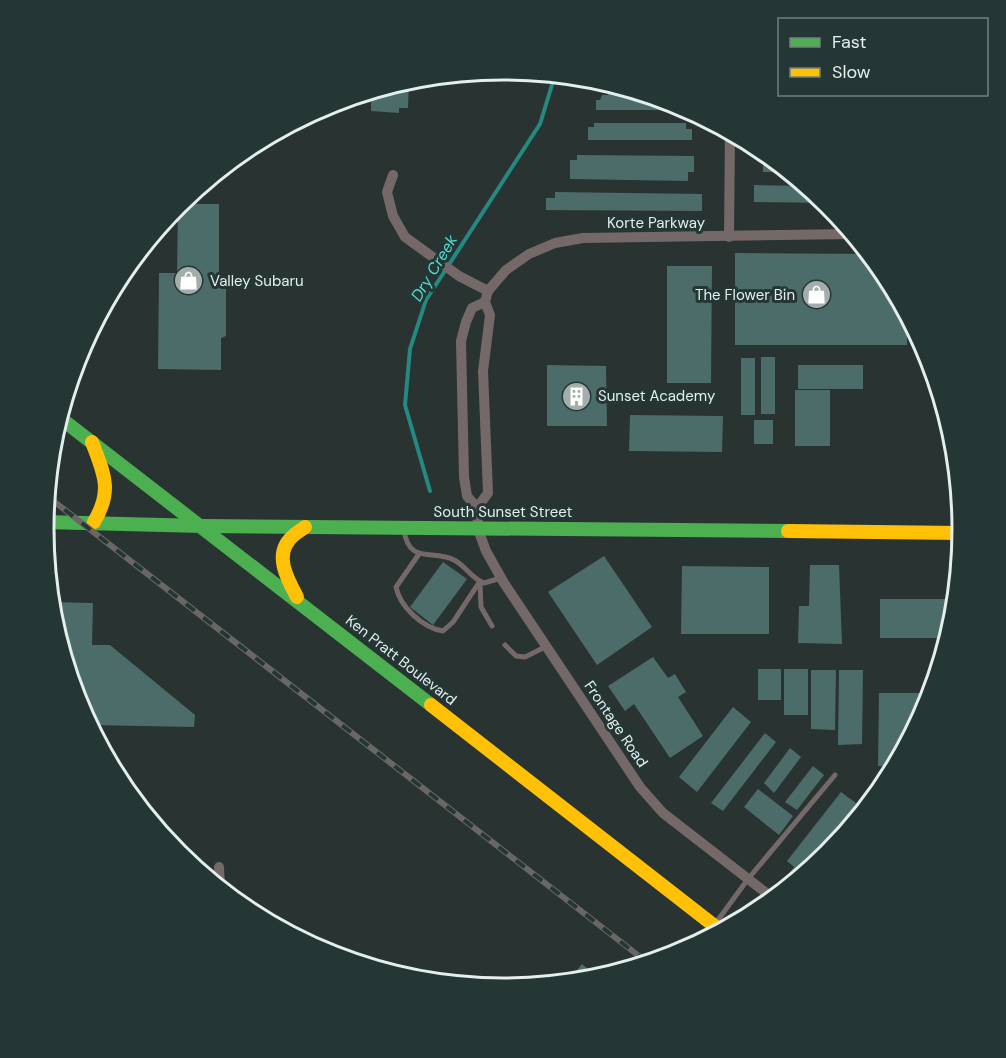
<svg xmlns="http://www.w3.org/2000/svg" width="1006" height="1058" font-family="'DM Sans',sans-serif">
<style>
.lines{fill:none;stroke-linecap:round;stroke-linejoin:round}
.stream{stroke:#268981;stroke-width:4}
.building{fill:#4c6c69}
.lane{stroke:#746968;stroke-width:5}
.street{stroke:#746968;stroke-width:10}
.fast{stroke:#4caf50;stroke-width:14}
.slow{stroke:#ffc107;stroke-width:14}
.rail-casing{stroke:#696766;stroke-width:6}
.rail{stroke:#243735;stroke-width:4;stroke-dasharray:11;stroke-linecap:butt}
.labels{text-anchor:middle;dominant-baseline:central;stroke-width:6;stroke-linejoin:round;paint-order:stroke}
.street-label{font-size:15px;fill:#e3eeed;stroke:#243735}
.poi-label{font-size:15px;fill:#e3eeed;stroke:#243735;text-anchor:start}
.water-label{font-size:16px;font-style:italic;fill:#56ddd2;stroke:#243735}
.rim{fill:none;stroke:#e3eeed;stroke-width:3}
</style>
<rect width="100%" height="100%" fill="#283332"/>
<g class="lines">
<polyline class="stream" points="430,491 405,405 410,349 426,300 540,124 555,75"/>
</g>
<g class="building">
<polygon points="409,80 408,108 399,108 399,113 371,111 371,91"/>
<polygon points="608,92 637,92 679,105 690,110 596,110 596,100 600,100 602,95 608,95"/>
<polygon points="594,123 686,123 686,129 692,129 692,140 588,140 588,127 594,127"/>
<polygon points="763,151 769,156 789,172 763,172"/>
<polygon points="577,155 694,156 694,172 688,172 688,181 570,179 570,160 577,160"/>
<polygon points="754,185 806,186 827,203 754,202"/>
<polygon points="555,192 702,194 702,211 546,210 546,198 555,198"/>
<polygon points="178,204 219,204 219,288 226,288 226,336 221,338 221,370 158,369 159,273 177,273"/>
<polygon points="735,253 869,254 885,274 907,315 907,345 735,345"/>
<polygon points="667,266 712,266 711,383 667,383"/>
<rect x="761" y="357" width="14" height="57"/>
<rect x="741" y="358" width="14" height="57"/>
<polygon points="547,365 606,366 607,426 547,426"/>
<rect x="798" y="365" width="65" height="24"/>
<rect x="795" y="390" width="35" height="56"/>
<polygon points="630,415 723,416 722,452 629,451"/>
<rect x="754" y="420" width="19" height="24"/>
<polygon points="604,556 652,627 597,665 548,592"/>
<polygon points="443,562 467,579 433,625 410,607"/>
<polygon points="810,565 839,565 842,644 798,643 799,606 809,606"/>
<polygon points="682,566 769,567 769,634 681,634"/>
<polygon points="880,599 956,599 954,619 948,638 880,638"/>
<polygon points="51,602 93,603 92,645 110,645 195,715 194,727 89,725 78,705 52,618"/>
<polygon points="653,657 668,678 675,674 686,692 678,697 703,736 670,758 634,704 625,711 608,686"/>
<rect x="758" y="669" width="23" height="31"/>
<rect x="784" y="669" width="24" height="46"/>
<polygon points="811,670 836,670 835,730 811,729"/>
<polygon points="839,670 863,670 862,744 838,745"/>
<polygon points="879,693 931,693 927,705 895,766 878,766"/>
<polygon points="733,707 751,722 697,792 679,777"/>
<polygon points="765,733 776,742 723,811 711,803"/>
<polygon points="790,748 801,757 774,793 764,783"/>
<polygon points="813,766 824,775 797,810 785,802"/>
<polygon points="758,789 793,816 779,835 744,807"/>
<polygon points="841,792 860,806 834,838 838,841 828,854 787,887 781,883 794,867 787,861"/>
<polygon points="173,848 189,848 189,863 178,854"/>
<polygon points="582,964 599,978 567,982"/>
</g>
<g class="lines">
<g class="lane">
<path d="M404,530C409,565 432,549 454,560C466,566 471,578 484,583L501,578"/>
<path d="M419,554L396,587C400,607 423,628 443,631L453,622L480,581"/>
<polyline points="480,583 481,607 492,626"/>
<polyline points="505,645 516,656 525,657 547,646"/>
<polyline points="715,924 748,879 835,775"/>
</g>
<g class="street">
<polyline points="393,175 387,192 393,216 405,237 459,276 488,291"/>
<polyline points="729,237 730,132"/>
<polyline points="485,302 472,308 466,322 461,341 464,477 467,496 477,508 478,529 486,551 504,583 640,787 663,813 774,899"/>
<polyline points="477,508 488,493 483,371 490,315 485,302 488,291 506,270 529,254 555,243 583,238 853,234"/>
<polyline points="219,867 220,888"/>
</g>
<g class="fast">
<polyline points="59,417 431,705"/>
<polyline points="44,522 202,526 788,531"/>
</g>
<g class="slow">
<path d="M92,442C104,474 113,490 94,522"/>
<polyline points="788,531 962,533"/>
<path d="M297,597C288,580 274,556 290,539C294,534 300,531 305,527"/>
<polyline points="431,705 721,931"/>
</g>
<defs>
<polyline id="rail" points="47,496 648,963"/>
</defs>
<use href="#rail" class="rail-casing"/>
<use href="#rail" class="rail"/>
</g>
<defs>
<symbol id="shop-disc" viewBox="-11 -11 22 22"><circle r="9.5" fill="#a2adac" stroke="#243735"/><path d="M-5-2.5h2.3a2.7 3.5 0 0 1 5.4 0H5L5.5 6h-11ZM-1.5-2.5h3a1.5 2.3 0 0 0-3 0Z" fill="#fff"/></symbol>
<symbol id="building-disc" viewBox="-11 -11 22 22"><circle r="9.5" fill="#a2adac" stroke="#243735"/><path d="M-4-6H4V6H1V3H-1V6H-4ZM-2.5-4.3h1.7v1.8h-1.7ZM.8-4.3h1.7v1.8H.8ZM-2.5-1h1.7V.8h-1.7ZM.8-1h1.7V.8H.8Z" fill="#fff"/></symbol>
</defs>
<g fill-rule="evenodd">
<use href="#shop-disc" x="172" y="264" width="33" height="33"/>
<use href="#shop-disc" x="800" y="278" width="33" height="33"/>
<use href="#building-disc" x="560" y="380" width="33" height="33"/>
</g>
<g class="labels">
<g class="street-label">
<text x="656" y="223">Korte Parkway</text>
<text x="503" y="512">South Sunset Street</text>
<text transform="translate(401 660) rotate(38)">Ken Pratt Boulevard</text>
<text transform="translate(616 724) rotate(56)">Frontage Road</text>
</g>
<g class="poi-label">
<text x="210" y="281">Valley Subaru</text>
<text x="795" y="295" text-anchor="end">The Flower Bin</text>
<text x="598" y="396">Sunset Academy</text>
</g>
<g class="water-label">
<text transform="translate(434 268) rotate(-59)">Dry Creek</text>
</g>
</g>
<path d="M0 0H1006V1058H0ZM54 529a449 449 0 1 1 898 0a449 449 0 1 1-898 0Z" fill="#243735" fill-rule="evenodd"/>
<path class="rim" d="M54 529a449 449 0 1 1 898 0a449 449 0 1 1-898 0Z"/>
<rect x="778" y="18" width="210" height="78" fill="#243735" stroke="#70807f" stroke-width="1.5"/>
<rect x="790" y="38" width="30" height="9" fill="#4caf50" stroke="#70807f" stroke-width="1.5"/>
<text x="832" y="48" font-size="18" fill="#e3eeed">Fast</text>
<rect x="790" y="68" width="30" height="9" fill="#ffc107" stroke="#70807f" stroke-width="1.5"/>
<text x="832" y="78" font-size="18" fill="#e3eeed">Slow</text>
</svg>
